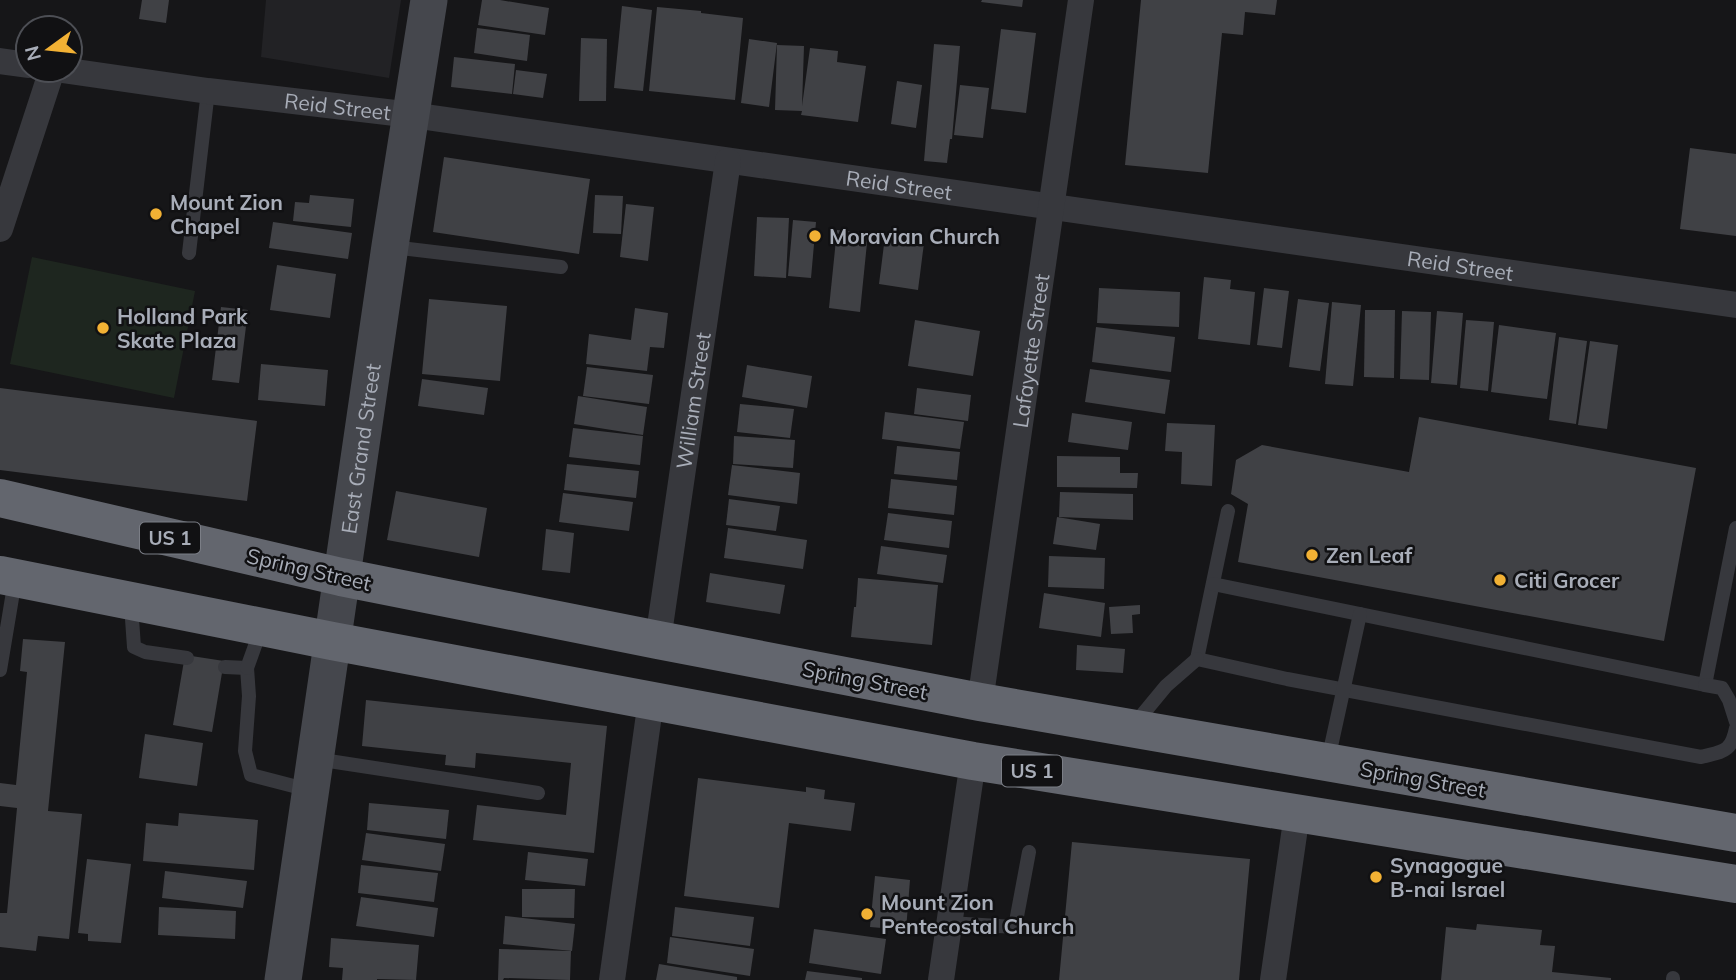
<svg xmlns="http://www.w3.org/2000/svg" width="1736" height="980" font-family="Mulish,sans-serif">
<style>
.built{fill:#222225}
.green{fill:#1e261f}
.building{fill:#404145}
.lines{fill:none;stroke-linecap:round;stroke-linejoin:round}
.lane{stroke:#37383d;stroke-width:14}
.street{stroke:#37383d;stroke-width:26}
.secondary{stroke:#45474d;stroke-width:37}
.highway{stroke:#63666e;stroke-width:38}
.poi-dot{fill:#f2b134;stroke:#111113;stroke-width:2.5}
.labels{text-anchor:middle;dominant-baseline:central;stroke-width:5;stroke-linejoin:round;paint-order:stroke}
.shield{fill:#111113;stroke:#7b7e86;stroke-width:2}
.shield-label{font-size:19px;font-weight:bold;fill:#a8adb8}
.street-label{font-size:21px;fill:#a8adb8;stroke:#111113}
.poi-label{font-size:21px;font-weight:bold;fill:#a8adb8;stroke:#111113;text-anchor:start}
</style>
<rect width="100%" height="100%" fill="#161618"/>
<polygon class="built" points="266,0 401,0 389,78 261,57"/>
<polygon class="green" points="32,257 195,291 174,398 10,364"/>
<g class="building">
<polygon points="142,0 169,0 166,23 139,19"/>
<polygon points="482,0 500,0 549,8 545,35 478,25"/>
<polygon points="982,0 1023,0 1022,7 981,2"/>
<polygon points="1141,0 1277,0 1275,15 1245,12 1243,35 1222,33 1208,173 1125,165"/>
<polygon points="622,6 652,10 643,91 614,88"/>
<polygon points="657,7 701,11 701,13 743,18 735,100 649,91"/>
<polygon points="477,28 530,35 527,61 474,53"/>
<polygon points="1001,29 1036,33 1026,113 991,109"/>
<polygon points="581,38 607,39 606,101 579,101"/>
<polygon points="749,39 777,43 769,107 741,103"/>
<polygon points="934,44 960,46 952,139 950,139 947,163 924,161"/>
<polygon points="777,45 804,46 802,106 810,48 838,51 837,62 866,66 858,122 801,115 802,111 775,110"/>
<polygon points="454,57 515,64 512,94 451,87"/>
<polygon points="516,70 547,74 543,98 513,94"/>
<polygon points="897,81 922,85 916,128 891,124"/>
<polygon points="960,85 989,88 983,138 954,135"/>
<polygon points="1690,148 1736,154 1736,236 1680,229"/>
<polygon points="444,157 590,179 579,254 433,232"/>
<polygon points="310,195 354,199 351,227 293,221 295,202 309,203"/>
<polygon points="595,195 623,196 621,234 593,233"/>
<polygon points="626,204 654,207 648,261 620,257"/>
<polygon points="757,217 789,218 786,278 754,276"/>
<polygon points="793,220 816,222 811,278 788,276"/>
<polygon points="273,222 352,233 348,259 269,248"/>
<polygon points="837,230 868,233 860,312 829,308"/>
<polygon points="885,237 924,243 918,290 879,284"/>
<polygon points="277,265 336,274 330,318 270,310"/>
<polygon points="1204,277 1231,280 1230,289 1255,292 1250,345 1198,339"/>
<polygon points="1099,288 1180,292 1179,327 1097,323"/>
<polygon points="1264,288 1289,291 1282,348 1257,345"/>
<polygon points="429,299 507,306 500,381 422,374"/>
<polygon points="1298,299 1329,303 1320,371 1289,367"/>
<polygon points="1332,302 1361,305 1353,386 1325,384"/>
<polygon points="221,307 248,310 239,383 212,380"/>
<polygon points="635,308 668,313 664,348 650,347 647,371 586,364 589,334 631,340"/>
<polygon points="1365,310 1395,310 1394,378 1364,377"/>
<polygon points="1402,311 1431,312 1429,380 1400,379"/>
<polygon points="1437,311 1463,313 1457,385 1431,383"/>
<polygon points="915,320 980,331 973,376 908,366"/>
<polygon points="1466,320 1494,322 1488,391 1460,388"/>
<polygon points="1499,325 1556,333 1547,399 1491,392"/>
<polygon points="1096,327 1175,337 1171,372 1092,362"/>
<polygon points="1559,337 1587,341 1576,424 1549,420"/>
<polygon points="1590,341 1618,345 1607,429 1578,425"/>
<polygon points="261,364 328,370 325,406 258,400"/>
<polygon points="747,365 812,376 807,408 742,397"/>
<polygon points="587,367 653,375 649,404 583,396"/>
<polygon points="1090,369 1170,380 1165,414 1085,402"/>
<polygon points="422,379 488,388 484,415 418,406"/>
<polygon points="0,388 257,421 247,501 0,470"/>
<polygon points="917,388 971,395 968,421 914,414"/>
<polygon points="578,396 647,407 643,435 574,424"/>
<polygon points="740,404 794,409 790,438 737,432"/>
<polygon points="885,412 964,422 960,449 882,439"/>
<polygon points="1072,413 1132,422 1128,450 1068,442"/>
<polygon points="1419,417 1696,468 1664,641 1238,562 1248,504 1231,494 1236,460 1262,445 1409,472"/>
<polygon points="1167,423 1215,425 1212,486 1181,484 1182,452 1165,451"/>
<polygon points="573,428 643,436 640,465 569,457"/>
<polygon points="734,436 795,440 793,468 733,464"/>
<polygon points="897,446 960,452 957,480 894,474"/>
<polygon points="1057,456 1120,457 1120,473 1138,473 1137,488 1057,487"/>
<polygon points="567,464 639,471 636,498 564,490"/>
<polygon points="732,465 800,473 797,504 728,495"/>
<polygon points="891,479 957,486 954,515 888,508"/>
<polygon points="396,491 487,508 479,557 387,540"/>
<polygon points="1060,492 1133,494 1133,520 1059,517"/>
<polygon points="563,493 633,502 629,531 559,522"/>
<polygon points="729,499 780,506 776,531 726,525"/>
<polygon points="888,513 952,521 949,548 884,540"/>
<polygon points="1057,517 1100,524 1096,550 1053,544"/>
<polygon points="728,528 807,540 803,569 724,558"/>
<polygon points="546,529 574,533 570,573 542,570"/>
<polygon points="881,546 947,555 943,583 877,574"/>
<polygon points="1049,556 1105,558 1104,589 1048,587"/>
<polygon points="710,573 785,585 780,614 706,602"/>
<polygon points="858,578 938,585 932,645 851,637 854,607 856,607"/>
<polygon points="1044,593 1105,603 1101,637 1039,628"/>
<polygon points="1140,605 1140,614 1132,615 1133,633 1111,634 1109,607"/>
<polygon points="23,639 65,642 48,811 82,814 69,939 38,936 36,951 0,947 0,913 7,913 17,808 0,806 0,783 16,785 27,672 20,671"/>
<polygon points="1077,645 1125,649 1123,673 1076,670"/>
<polygon points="185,655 224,661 212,732 173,725"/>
<polygon points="366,700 607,726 594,853 473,840 477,805 566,815 571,763 476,753 475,768 445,765 446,755 362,746"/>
<polygon points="145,734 203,743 197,786 139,778"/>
<polygon points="698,778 806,792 806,787 825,790 824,799 855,803 851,831 789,823 779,908 684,896"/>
<polygon points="369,803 449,810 446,839 367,830"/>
<polygon points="179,813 258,820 254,870 143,861 146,823 178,826"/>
<polygon points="366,833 445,844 441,871 362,860"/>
<polygon points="1072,842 1250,859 1239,980 1059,980"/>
<polygon points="528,852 588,859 585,886 525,880"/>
<polygon points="87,859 131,864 121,943 88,941 88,934 78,933"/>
<polygon points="361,865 438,873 434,902 358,893"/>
<polygon points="165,871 247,881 243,908 162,898"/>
<polygon points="875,876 910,880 906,930 870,927"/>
<polygon points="522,889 575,889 574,918 522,917"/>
<polygon points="361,897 438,908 434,937 356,926"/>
<polygon points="159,907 236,911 235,939 158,935"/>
<polygon points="675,907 754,917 750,946 672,936"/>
<polygon points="505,916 575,924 572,951 503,944"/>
<polygon points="1477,924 1542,930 1540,945 1555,946 1552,972 1611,978 1611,980 1441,980 1446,927 1476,930"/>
<polygon points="814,929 886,939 881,974 809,963"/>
<polygon points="670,937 754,949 750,976 667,963"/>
<polygon points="331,938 419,945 416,980 377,979 377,980 342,980 343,968 329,967"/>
<polygon points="499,949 571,951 570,980 504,978 503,980 498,980"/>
<polygon points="659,964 737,977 737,980 656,980"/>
<polygon points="807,971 862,978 862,980 805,980"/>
</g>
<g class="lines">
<g class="lane">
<polyline points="392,247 561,267"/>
<polyline points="189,253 208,91"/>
<path d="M1228,511L1197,659L1287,679L1701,757C1723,751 1731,753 1736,728"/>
<polyline points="1213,584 1705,685 1736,528"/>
<polyline points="131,605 134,647 145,652 187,658"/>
<polyline points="225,667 247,668 249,696 245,751 251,775 309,790"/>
<polyline points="247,668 261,629"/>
<polyline points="0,670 15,580"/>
<polyline points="1705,685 1722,688 1729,700 1736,722"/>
<polyline points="1133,726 1166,686 1197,659"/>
<polyline points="316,759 538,793"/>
<polyline points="1328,760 1360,614"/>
<polyline points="949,923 1015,927 1029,852"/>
<polyline points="1673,980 1673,978"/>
</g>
<g class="street">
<polyline points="0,61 28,65"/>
<path id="s1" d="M62,70L208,91L412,115L1736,305"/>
<polyline points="0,229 52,70"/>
<path id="s2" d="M658,640L728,161"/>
<path id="s3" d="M980,702L1081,0"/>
<polyline points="612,980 651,700"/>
<polyline points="941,980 973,761"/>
<polyline points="1273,980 1297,814"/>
</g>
<path class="secondary" id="s4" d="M283,980L390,246L429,0"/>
<g class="highway">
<polyline points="0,498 341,577 658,640 980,702 1736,833"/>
<polyline points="0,575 332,641 973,761 1736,884"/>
</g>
</g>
<g class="poi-dot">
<circle cx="156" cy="214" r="7"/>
<circle cx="815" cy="236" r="7"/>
<circle cx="103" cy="328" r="7"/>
<circle cx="1312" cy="555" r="7"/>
<circle cx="1500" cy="580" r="7"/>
<circle cx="1376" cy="877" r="7"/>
<circle cx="867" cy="914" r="7"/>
</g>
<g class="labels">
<g class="shield">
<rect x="140" y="522.5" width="60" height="31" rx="5"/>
<rect x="1002" y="755.5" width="60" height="31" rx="5"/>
</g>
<g class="shield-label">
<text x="170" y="538">US 1</text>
<text x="1032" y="771">US 1</text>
</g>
<g class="street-label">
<text stroke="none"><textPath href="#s1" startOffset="278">Reid Street</textPath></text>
<text stroke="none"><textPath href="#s1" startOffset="845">Reid Street</textPath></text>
<text stroke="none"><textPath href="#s1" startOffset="1412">Reid Street</textPath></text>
<text stroke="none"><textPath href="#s3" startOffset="355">Lafayette Street</textPath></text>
<text stroke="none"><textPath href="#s2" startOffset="242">William Street</textPath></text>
<text stroke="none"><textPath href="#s4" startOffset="537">East Grand Street</textPath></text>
<text transform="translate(309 569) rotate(13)">Spring Street</text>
<text transform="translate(865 680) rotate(11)">Spring Street</text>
<text transform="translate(1423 779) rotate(10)">Spring Street</text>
</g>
<g class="poi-label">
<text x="170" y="202">Mount Zion<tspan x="170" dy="24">Chapel</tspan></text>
<text x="829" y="236">Moravian Church</text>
<text x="117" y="316">Holland Park<tspan x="117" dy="24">Skate Plaza</tspan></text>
<text x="1326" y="555">Zen Leaf</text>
<text x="1514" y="580">Citi Grocer</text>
<text x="1390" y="865">Synagogue<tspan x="1390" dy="24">B-nai Israel</tspan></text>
<text x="881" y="902">Mount Zion<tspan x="881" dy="24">Pentecostal Church</tspan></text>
</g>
</g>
<g transform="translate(49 49) rotate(255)"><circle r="33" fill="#111113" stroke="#4d4f55" stroke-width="2"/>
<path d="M0-5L12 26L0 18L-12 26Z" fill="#f2b134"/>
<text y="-10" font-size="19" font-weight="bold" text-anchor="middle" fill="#a8adb8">N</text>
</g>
</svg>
